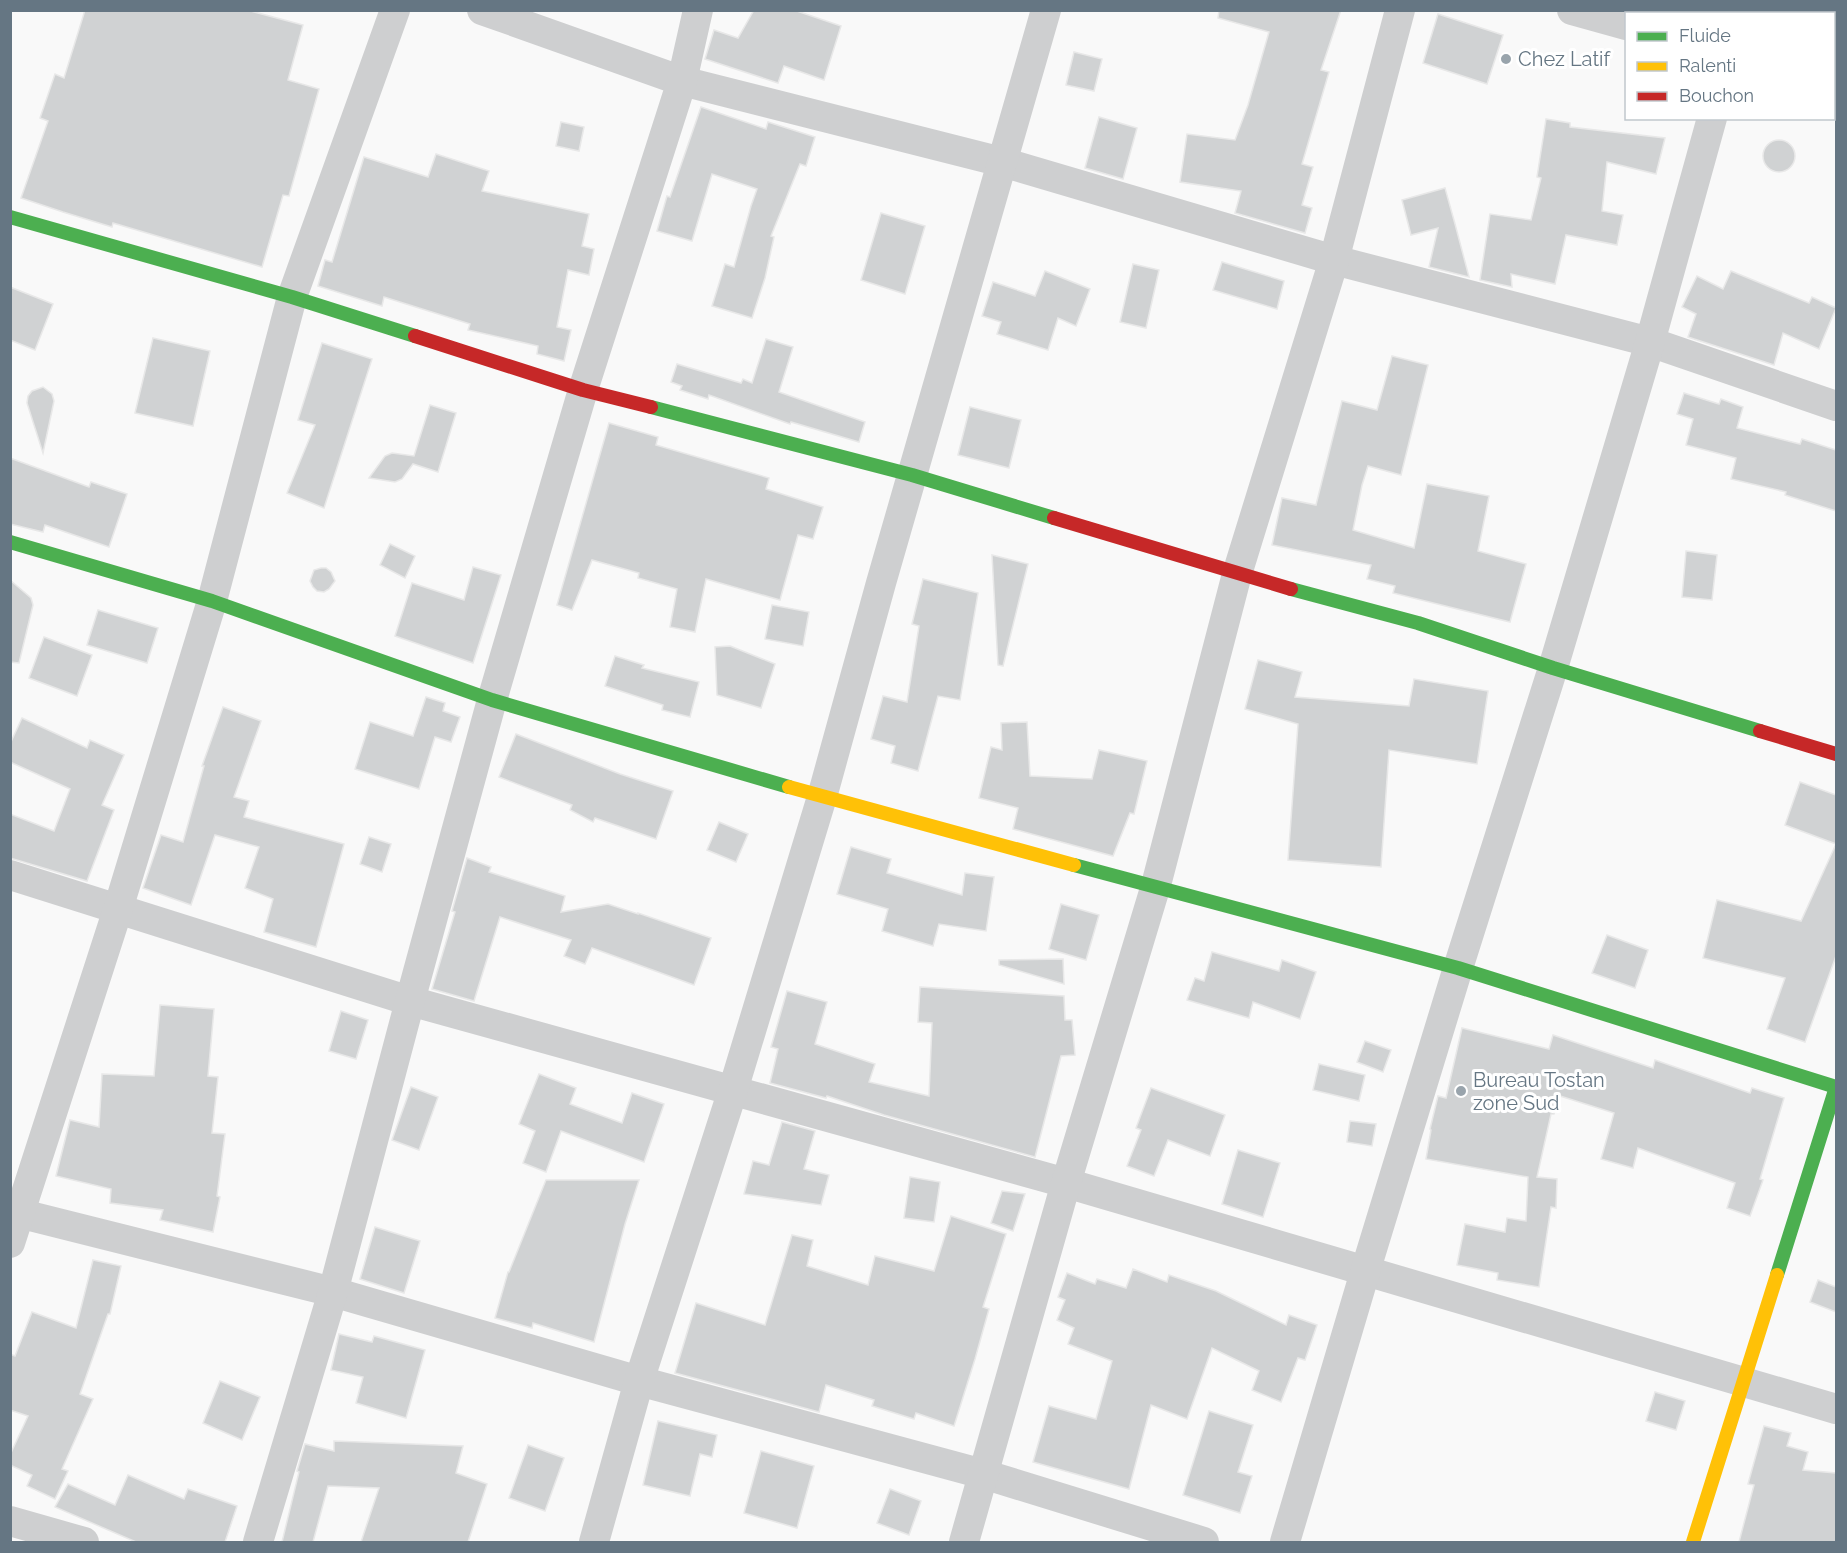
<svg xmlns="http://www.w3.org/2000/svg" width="1847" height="1553" font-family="Raleway,sans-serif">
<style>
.building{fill:#d0d2d3;stroke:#e8e8e8;stroke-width:1.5}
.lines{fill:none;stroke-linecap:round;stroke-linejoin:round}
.street{stroke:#cecfd0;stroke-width:30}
.fast{stroke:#4caf50;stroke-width:14}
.slow{stroke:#ffc107;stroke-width:14}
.jam{stroke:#c62828;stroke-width:14}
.poi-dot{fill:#99a4ac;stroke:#fff;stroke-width:2}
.labels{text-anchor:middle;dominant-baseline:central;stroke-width:6;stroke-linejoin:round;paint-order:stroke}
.poi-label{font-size:20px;fill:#657683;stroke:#fff;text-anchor:start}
</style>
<rect width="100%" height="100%" fill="#f9f9f9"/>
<g class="building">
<polygon points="85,10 247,10 303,25 288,80 319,89 289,196 283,195 262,267 113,223 112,227 63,212 21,198 48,121 40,118 55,74 64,78"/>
<polygon points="754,10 794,10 841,26 824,80 784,66 778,83 705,59 714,30 738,38"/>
<polygon points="1219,10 1341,10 1321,70 1329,72 1302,164 1313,167 1302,205 1312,208 1305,233 1235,213 1241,191 1180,182 1187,134 1235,140 1248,105 1269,32 1218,18"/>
<polygon points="1438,14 1503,35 1487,84 1423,63"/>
<polygon points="1074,52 1102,59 1094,91 1066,85"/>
<polygon points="701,107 766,129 768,122 815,137 806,166 800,164 771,236 774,237 765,278 752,318 712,306 725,264 734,267 751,206 757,189 712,174 692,241 657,231 667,196 670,197"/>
<polygon points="1099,117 1137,128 1123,179 1085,168"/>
<polygon points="1546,119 1570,123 1570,127 1665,138 1656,174 1607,162 1602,211 1623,215 1617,245 1566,235 1555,284 1511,274 1512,287 1480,280 1490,214 1531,220 1541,178 1537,177"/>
<polygon points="561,122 584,127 579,151 556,146"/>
<circle cx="1779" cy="156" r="16"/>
<polygon points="436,154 489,171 482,191 589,214 582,246 594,249 589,275 568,270 557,327 571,330 564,361 537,354 538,346 468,330 470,324 384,297 382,306 318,286 325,260 332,262 364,157 428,177"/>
<polygon points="1445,188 1455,224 1469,277 1429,267 1438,228 1411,235 1402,200"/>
<polygon points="881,213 925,226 905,294 861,280"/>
<polygon points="1222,262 1284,281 1277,309 1213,290"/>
<polygon points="1133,264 1159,270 1146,328 1120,322"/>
<polygon points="1045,271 1090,289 1076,326 1058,318 1048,350 997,334 1001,322 982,316 993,282 1035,296"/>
<polygon points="1731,271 1809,303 1812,297 1836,308 1819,349 1783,333 1774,365 1688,337 1696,314 1682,307 1697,276 1723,289"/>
<polygon points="10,287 53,304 35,350 10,340"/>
<polygon points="153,338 210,351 193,426 135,413"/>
<polygon points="766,339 793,347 779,392 865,422 859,442 791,422 790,424 709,395 708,399 680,390 682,386 671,382 677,364 741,383 743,379 752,383"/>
<polygon points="322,343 372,359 324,508 287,493 315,425 298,420"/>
<polygon points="1392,356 1428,365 1401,475 1368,466 1362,485 1353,530 1414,548 1427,484 1489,496 1478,551 1526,564 1510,622 1393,593 1395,586 1367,579 1371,565 1272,545 1282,498 1316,505 1342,401 1377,410"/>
<polygon points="43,387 52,394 54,401 43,453 27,403 28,396 32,391"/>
<polygon points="1684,393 1719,404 1721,399 1743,407 1737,428 1800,444 1802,439 1836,450 1836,511 1785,495 1786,492 1731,479 1736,458 1686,445 1693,419 1677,414"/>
<polygon points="430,405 456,413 438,472 413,464 402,479 395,482 369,478 385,456 392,453 414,456"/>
<polygon points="970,407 1021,420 1009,468 958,455"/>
<polygon points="609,423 658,437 656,445 769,478 766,489 823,507 813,539 798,535 780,600 706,579 695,632 670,627 677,589 638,578 639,573 592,560 572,610 557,605"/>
<polygon points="10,458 89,487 91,482 127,494 109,547 45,525 43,532 10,524"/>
<polygon points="390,544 415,556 405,578 380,565"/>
<polygon points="1686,551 1717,555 1712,600 1682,597"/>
<polygon points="992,555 1028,564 1003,666 998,665"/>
<polygon points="473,567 501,575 473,663 395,636 412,583 464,600"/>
<polygon points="321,568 326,568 331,572 335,581 329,589 324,592 317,591 313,587 310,581 314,570"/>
<polygon points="923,579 978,593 960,700 938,696 918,771 891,763 895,746 871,739 883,696 907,702 919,626 912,624"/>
<polygon points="10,580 31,598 33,605 19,663 10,662"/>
<polygon points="772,605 809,612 803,646 765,639"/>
<polygon points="98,610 158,628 147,663 87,645"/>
<polygon points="44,637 92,655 77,696 29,678"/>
<polygon points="730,646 775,664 761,708 717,695 715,647"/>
<polygon points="615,656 644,665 642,668 699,682 690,717 662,710 663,705 605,686"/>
<polygon points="1258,660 1302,672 1295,697 1409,706 1414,679 1488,691 1477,764 1389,750 1381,867 1288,860 1298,724 1245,709"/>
<polygon points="426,697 445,703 443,711 460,717 451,742 435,737 419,789 355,769 370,722 413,736"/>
<polygon points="223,707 261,721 234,797 249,801 244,817 344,844 316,947 264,932 273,899 245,888 259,847 215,835 191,905 143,888 161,835 183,842 204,766 202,766"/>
<polygon points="22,718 87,748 90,740 124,755 102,805 114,810 87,881 10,858 10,814 54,831 70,789 10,762 10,744"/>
<polygon points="1027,722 1030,776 1092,779 1099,750 1147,761 1134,814 1130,813 1113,856 1013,829 1018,808 979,798 991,747 1002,750 1001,723"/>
<polygon points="516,734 620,774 673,791 656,839 595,818 593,822 570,810 572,805 499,777"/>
<polygon points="1800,782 1836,795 1836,956 1805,1042 1767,1029 1785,978 1703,958 1717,900 1801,921 1836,844 1785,825"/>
<polygon points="719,822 748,834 736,862 707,850"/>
<polygon points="369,837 391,844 382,872 360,864"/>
<polygon points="851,847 891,859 887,873 962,895 965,873 994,877 986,931 939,924 933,946 882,931 888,909 837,894"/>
<polygon points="467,858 491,867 489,872 565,896 561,912 608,904 638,914 638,913 711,938 694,985 592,948 585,964 564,956 571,940 500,917 474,1001 432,989 455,912 452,911"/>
<polygon points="1061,904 1099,915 1086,960 1049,949"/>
<polygon points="1607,935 1648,950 1635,988 1592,973"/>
<polygon points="1212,952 1279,971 1282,960 1316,972 1300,1019 1253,1002 1249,1018 1187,1000 1195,978 1204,981"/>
<polygon points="1063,959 1064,984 999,965 999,960"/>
<polygon points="920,987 1064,996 1065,1020 1072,1020 1075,1055 1061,1056 1035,1157 884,1115 827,1096 826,1098 770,1083 778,1049 771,1047 787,991 827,1002 815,1044 875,1064 869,1082 929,1096 932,1023 918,1022"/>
<polygon points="160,1005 214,1009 208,1076 218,1077 212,1133 225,1134 217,1196 220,1197 213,1232 160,1220 163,1210 110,1203 111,1189 56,1176 70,1120 99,1127 102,1074 154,1076"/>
<polygon points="341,1011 368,1020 356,1059 329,1051"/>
<polygon points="1462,1028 1549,1049 1553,1035 1653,1068 1655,1060 1750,1093 1752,1088 1784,1098 1760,1179 1763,1180 1750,1216 1727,1208 1735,1183 1638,1148 1633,1168 1601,1159 1614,1113 1560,1096 1554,1114 1551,1114 1537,1177 1557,1179 1556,1208 1551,1207 1539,1287 1497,1280 1498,1273 1457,1265 1465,1224 1505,1232 1507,1218 1526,1221 1528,1177 1426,1159 1431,1130 1430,1129 1438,1096 1446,1098"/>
<polygon points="1365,1041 1391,1050 1383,1072 1357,1062"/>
<polygon points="1319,1064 1365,1075 1359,1101 1313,1090"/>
<polygon points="539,1074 576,1088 570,1104 622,1123 632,1093 664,1104 644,1162 561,1131 546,1172 523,1163 535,1131 519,1124"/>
<polygon points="411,1087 438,1097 419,1150 392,1140"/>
<polygon points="1151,1088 1225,1115 1210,1156 1168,1140 1154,1176 1127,1166 1141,1130 1136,1128"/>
<polygon points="1350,1121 1376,1124 1372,1146 1347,1142"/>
<polygon points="782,1122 815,1131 804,1169 829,1175 821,1205 744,1194 753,1161 769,1165"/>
<polygon points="1238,1150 1280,1163 1263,1217 1222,1204"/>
<polygon points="910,1177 940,1182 934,1222 904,1218"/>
<polygon points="546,1180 639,1180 625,1224 594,1342 533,1323 532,1328 495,1318 508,1272 509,1272"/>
<polygon points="1002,1191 1025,1194 1013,1231 991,1223"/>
<polygon points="951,1216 1006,1234 983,1307 989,1309 975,1359 954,1426 916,1413 914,1419 872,1406 874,1400 826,1385 819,1412 675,1373 696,1303 765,1325 792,1235 813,1240 807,1266 868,1285 875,1256 934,1271"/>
<polygon points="375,1227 420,1241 404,1293 360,1279"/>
<polygon points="93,1260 121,1266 110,1314 108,1314 80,1394 93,1399 62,1469 68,1471 55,1499 27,1486 32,1475 10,1465 10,1455 28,1416 10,1410 10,1354 15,1356 32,1312 76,1328"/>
<polygon points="1133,1269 1167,1282 1169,1275 1216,1291 1286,1325 1289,1315 1317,1325 1305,1360 1298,1358 1281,1402 1252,1390 1259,1371 1212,1348 1187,1419 1151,1405 1129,1489 1033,1462 1049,1406 1096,1419 1112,1361 1068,1344 1074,1328 1057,1320 1065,1300 1058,1297 1067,1273 1095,1284 1097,1279 1126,1288"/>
<polygon points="1818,1280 1836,1287 1836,1312 1810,1302"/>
<polygon points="339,1334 372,1342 374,1336 425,1350 406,1418 356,1403 363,1377 331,1370"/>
<polygon points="220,1381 260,1397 242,1440 203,1423"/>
<polygon points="1655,1392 1685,1401 1676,1430 1646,1421"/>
<polygon points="1209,1411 1253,1425 1238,1472 1252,1476 1240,1513 1183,1495"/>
<polygon points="658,1421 717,1435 712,1457 700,1454 690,1496 643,1485"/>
<polygon points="1764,1426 1791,1433 1787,1446 1808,1452 1803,1470 1836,1473 1836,1542 1739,1542 1754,1485 1748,1484"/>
<polygon points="334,1441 463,1446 456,1473 487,1484 468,1542 361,1542 379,1488 328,1486 313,1542 282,1542 299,1472 297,1471 305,1444 334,1451"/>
<polygon points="528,1445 564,1458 545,1511 509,1498"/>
<polygon points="761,1451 814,1466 797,1528 744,1513"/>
<polygon points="128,1475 184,1499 188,1489 237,1506 225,1542 136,1542 55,1507 68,1484 115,1505"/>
<polygon points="890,1489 921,1501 909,1535 877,1523"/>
</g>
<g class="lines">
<g class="street">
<polyline points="482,10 682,81 1002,162 1334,260 1650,342 1836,406"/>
<polyline points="1572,10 1626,25"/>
<polyline points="1744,14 1745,10"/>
<polyline points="1834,83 1836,84"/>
<polyline points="10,875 410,1001 1066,1183 1836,1409"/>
<polyline points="10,1211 333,1292 639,1381 983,1474 1204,1542"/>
<polyline points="10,1243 118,909 212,601 292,297 395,10"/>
<polyline points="10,1521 84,1542"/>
<polyline points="258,1542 333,1292 410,1001 492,700 583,390 682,81 698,10"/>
<polyline points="594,1542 639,1381 733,1090 822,797 881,583 1046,10"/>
<polyline points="964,1542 1066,1183 1156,885 1237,574 1334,260 1400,10"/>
<polyline points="1285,1542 1365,1272 1458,968 1553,668 1650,342 1712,118"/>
</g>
<g class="fast">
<polyline points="10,217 292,297 415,336"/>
<polyline points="651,407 912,475 1054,518"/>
<polyline points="10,542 212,601 492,700 789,787"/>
<polyline points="1291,589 1418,623 1553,668 1760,731"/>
<polyline points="1074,865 1458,968 1836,1087"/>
<polyline points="1777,1275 1836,1087"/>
</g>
<g class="slow">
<polyline points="789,787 1074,865"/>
<polyline points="1693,1542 1777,1275"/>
</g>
<g class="jam">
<polyline points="415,336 583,390 651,407"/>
<polyline points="1054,518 1291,589"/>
<polyline points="1760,731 1836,754"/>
</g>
</g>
<g class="poi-dot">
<circle cx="1506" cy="59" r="6"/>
<circle cx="1461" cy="1091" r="6"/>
</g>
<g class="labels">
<g class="poi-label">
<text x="1518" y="59">Chez Latif</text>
<text x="1473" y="1080">Bureau Tostan<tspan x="1473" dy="23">zone Sud</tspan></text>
</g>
</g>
<rect width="1847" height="1553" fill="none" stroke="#657683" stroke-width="24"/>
<rect x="1625" y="12" width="210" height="108" fill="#ffffff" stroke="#c1c8cd" stroke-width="1.5"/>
<rect x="1637" y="32" width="30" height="9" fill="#4caf50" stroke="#c1c8cd" stroke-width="1.5"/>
<text x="1679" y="42" font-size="18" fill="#657683">Fluide</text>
<rect x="1637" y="62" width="30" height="9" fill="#ffc107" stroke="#c1c8cd" stroke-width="1.5"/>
<text x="1679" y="72" font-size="18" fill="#657683">Ralenti</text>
<rect x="1637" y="92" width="30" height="9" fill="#c62828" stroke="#c1c8cd" stroke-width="1.5"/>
<text x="1679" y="102" font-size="18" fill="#657683">Bouchon</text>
</svg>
